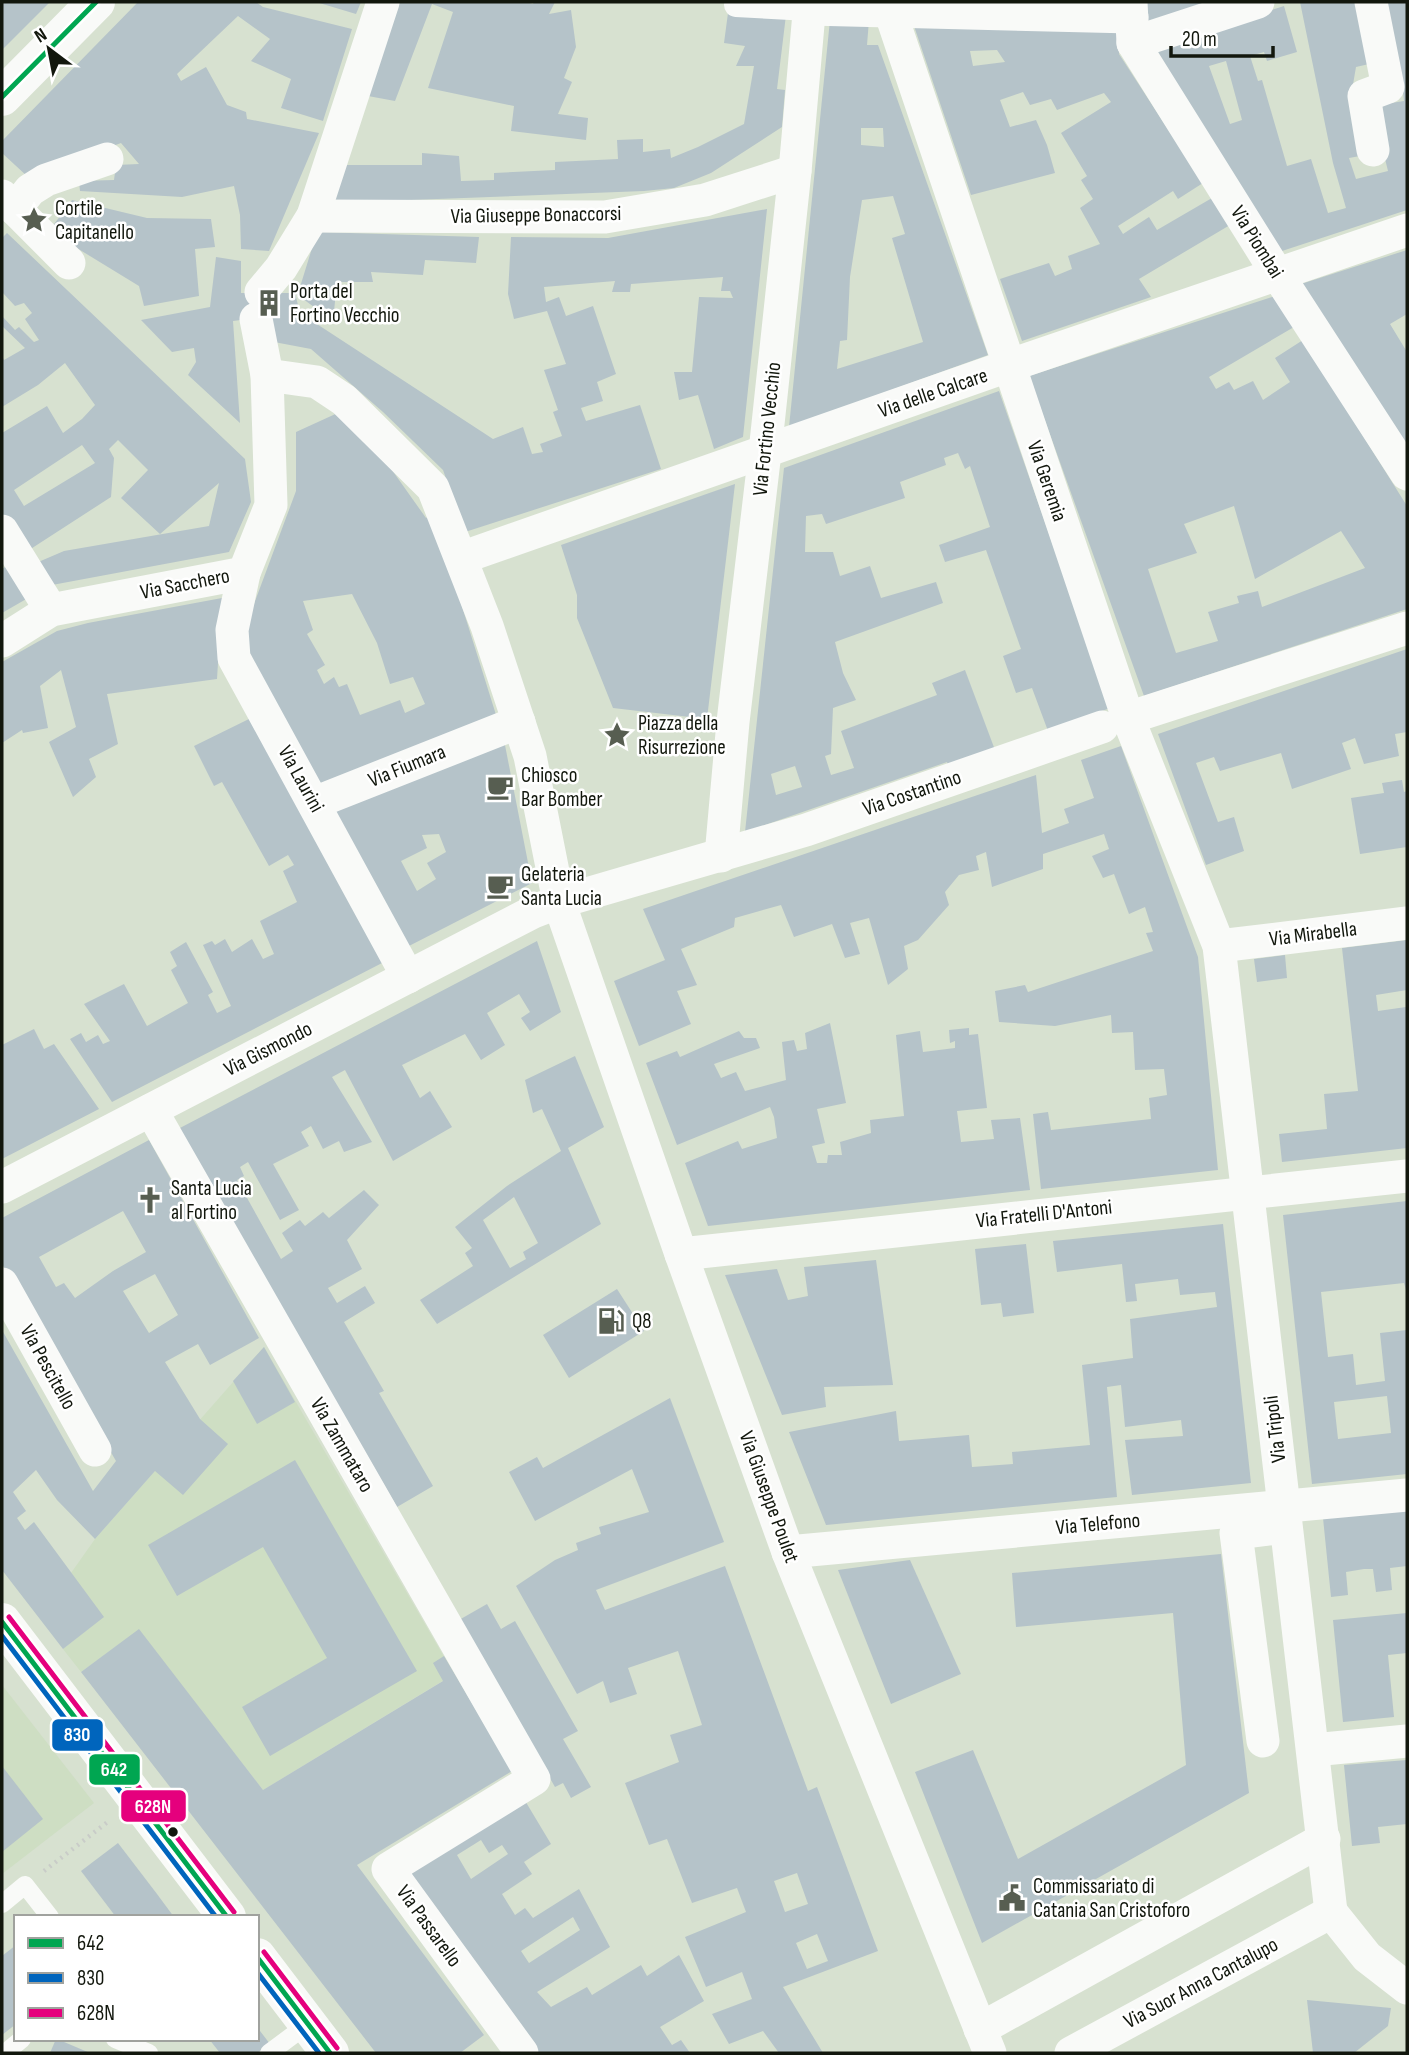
<svg xmlns="http://www.w3.org/2000/svg" width="1409" height="2055" font-family="'Sofia Sans Condensed',sans-serif">
<style>
.built{fill:#cedec3}
.building{fill:#b5c3c9;fill-rule:evenodd}
.lines{fill:none;stroke-linecap:round;stroke-linejoin:round}
.path{stroke:#c9ccc8;stroke-width:4.5;stroke-dasharray:2 5;stroke-linecap:butt}
.service{stroke:#f9faf8;stroke-width:18}
.pedestrian{stroke:#f9faf8;stroke-width:24}
.minor{stroke:#f9faf8;stroke-width:33}
.secondary{stroke:#f9faf8;stroke-width:38}
.bus-1-casing{stroke:#fff;stroke-width:10}
.bus-2-casing{stroke:#fff;stroke-width:10}
.bus-3-casing{stroke:#fff;stroke-width:10}
.bus-1{stroke:#00a651;stroke-width:5}
.bus-2{stroke:#0065bd;stroke-width:5}
.bus-3{stroke:#e5007d;stroke-width:5}
.bus-dot{fill:#12170d;stroke:#fff;stroke-width:2.5}
.labels{text-anchor:middle;dominant-baseline:central;stroke-width:5;stroke-linejoin:round;paint-order:stroke}
.poi-label{font-size:21px;fill:#12170d;stroke:#fff;text-anchor:start}
.street-label{font-size:21px;fill:#12170d;stroke:#fff}
.line-badge{stroke:#fff;stroke-width:2.5}
.badge-label{font-size:19px;text-anchor:middle;font-weight:bold;fill:#fff}
</style>
<rect width="100%" height="100%" fill="#d7e1d0"/>
<g class="built">
<polygon points="264,1347 454,1674 263,1790 139,1630 81,1672 63,1649 103,1617 71,1573 95,1539"/>
<polygon points="2,1685 94,1803 2,1874"/>
</g>
<g class="building">
<polygon points="2,2 50,2 2,50"/>
<polygon points="138,2 256,2 263,7 352,29 323,121 281,108 291,79 251,61 270,39 238,16 177,74 181,81 206,67 227,105 246,112 247,119 319,133 269,251 241,249 240,215 234,186 182,197 80,191 79,181 114,180 116,165 139,164 121,143 28,177 2,153 2,141"/>
<polygon points="316,2 361,2 356,14"/>
<polygon points="400,2 526,2 533,4 534,2 555,2 549,14 571,10 576,47 564,78 572,82 558,114 588,118 586,140 511,131 514,106 428,88 453,12 432,4 395,101 368,96"/>
<polygon points="1144,2 1219,2 1145,26"/>
<path d="M1300,2H1357L1369,64L1356,67L1350,102L1360,156L1349,158L1356,179L1388,171L1372,106L1404,101L1401,72L1385,2H1407V210L1282,251L1152,49L1284,6L1297,52L1267,61L1264,52L1250,56L1258,81L1262,80L1287,166L1311,159L1328,213L1346,208L1333,163ZM1226,61L1242,120L1230,124L1209,66Z"/>
<polygon points="728,13 786,15 777,89 785,90 782,127 711,173 674,188 644,191 332,203 344,165 422,165 422,153 459,156 461,181 494,180 494,173 555,170 555,162 618,159 617,140 643,139 643,152 670,149 671,158 698,147 744,124 754,66 736,66 745,46 724,43"/>
<path d="M830,20H869L867,45H878L988,355L789,427ZM861,128H883L884,147L861,145ZM893,196L905,234L892,238L923,342L837,369L840,341L847,340L850,277L862,200Z"/>
<path d="M914,26H1119V54L1203,183L1178,199L1173,191L1118,226L1123,234L1149,217L1157,230L1212,198L1230,225L1139,279L1151,297L1022,341L1000,279L1049,263L1055,276L1072,269L1068,256L1100,244L1080,208L1093,199L1081,180L1087,176L1061,133L1111,102L1104,93L1057,110L1051,99L1030,105L1023,92L1000,100L1010,127L1036,120L1047,145L1055,173L971,195ZM997,50L1005,62L973,66L970,51Z"/>
<polygon points="72,200 147,218 211,219 215,247 195,249 199,296 144,306 139,286 49,231"/>
<polygon points="767,209 743,437 714,449 698,395 679,400 674,372 692,372 699,297 733,298 730,291 721,291 723,277 631,284 630,292 612,292 615,281 544,287 546,302 559,297 566,316 593,306 616,374 597,382 603,401 581,408 586,421 640,405 661,469 465,532 443,470 383,412 311,349 274,342 272,316 233,321 240,423 188,375 196,362 194,348 172,352 141,320 210,307 216,257 241,261 241,293 295,293 300,287 317,232 479,237 476,263 425,260 423,275 371,272 373,282 337,282 333,321 295,293 300,313 493,439 523,427 532,454 543,452 540,444 562,436 553,412 558,410 544,370 566,364 547,311 514,319 508,294 511,237 608,238"/>
<path d="M7,233L245,459L251,502L229,552L52,585L36,563L64,551L209,526L219,483L160,534L121,498L148,470L118,440L109,449L114,458L111,497L26,552L2,514V433L47,406L63,433L82,419L95,405L65,363L38,385L2,407V356L4,360L25,348L2,326V316L15,330L19,327L34,342L39,340L25,319L32,313L24,303L15,306L2,292V238ZM82,445L95,463L24,506L14,490Z"/>
<polygon points="1407,250 1407,314 1390,324 1407,352 1407,447 1301,284"/>
<path d="M1275,296L1294,327L1209,377L1216,389L1229,382L1234,390L1253,381L1263,400L1290,382L1275,358L1303,340L1407,506V609L1144,696L1029,376ZM1234,506L1255,579L1341,531L1365,568L1262,607L1258,591L1237,596L1239,603L1208,612L1218,641L1176,653L1148,569L1197,553L1184,524Z"/>
<path d="M999,391L1110,708L1048,731L1032,688L1016,693L1003,656L1021,649L986,550L945,562L939,545L990,527L970,466L965,469L958,453L944,458L946,465L900,482L905,498L826,524L822,514L806,516L805,552H833L840,576L870,566L881,598L936,582L943,603L835,642L843,673L856,700L833,708L831,754L825,756L831,775L854,768L841,731L937,695L932,683L965,670L995,750L949,767L947,762L745,832L784,468ZM795,766L802,787L776,795L771,774Z"/>
<path d="M342,411L387,463L426,518L433,514L497,718L322,787L241,639L296,491V432ZM352,594L377,643L390,684L413,677L425,704L405,713L400,700L360,715L347,684L339,687L334,677L324,684L317,670L325,665L307,634L313,630L303,601Z"/>
<polygon points="735,484 707,719 613,708 577,618 577,595 561,545"/>
<polygon points="7,566 28,598 2,613 2,569"/>
<polygon points="222,598 217,679 107,694 118,744 89,759 96,777 73,797 49,742 76,727 61,670 40,686 48,728 23,733 22,730 2,743 2,662 57,631 88,623"/>
<polygon points="1407,649 1407,732 1395,734 1399,756 1364,764 1355,738 1342,743 1351,769 1292,789 1281,753 1220,771 1214,757 1196,763 1218,822 1234,817 1244,851 1206,865 1158,734"/>
<polygon points="249,719 384,962 112,1102 70,1039 81,1033 86,1042 98,1035 103,1044 110,1041 84,1004 124,984 147,1026 188,1003 171,970 177,966 170,952 186,942 213,992 208,995 217,1013 231,1006 203,945 212,941 215,945 225,939 232,952 252,939 263,959 274,954 260,921 297,902 283,871 294,865 288,855 269,866 222,782 214,786 194,746"/>
<path d="M504,740L532,883L407,947L331,807ZM439,834L446,852L427,863L436,879L417,891L401,861L427,848L422,835Z"/>
<polygon points="1121,746 1198,957 1218,1170 1041,1189 1033,1114 1048,1112 1051,1130 1151,1119 1149,1098 1167,1095 1164,1069 1135,1070 1133,1032 1112,1033 1111,1015 1055,1026 999,1022 995,991 1025,985 1028,992 1153,951 1146,933 1153,932 1145,907 1129,914 1114,874 1103,878 1092,856 1109,849 1104,834 1043,854 1043,869 992,887 986,852 976,856 979,870 959,875 945,892 949,905 918,940 904,946 908,969 888,985 869,918 850,923 860,954 845,958 832,924 794,937 781,905 735,918 734,927 681,949 697,985 677,991 691,1024 639,1046 614,981 665,960 643,909 1036,775 1042,833 1069,823 1064,809 1094,798 1081,760"/>
<polygon points="1402,780 1404,792 1407,791 1407,847 1360,854 1351,798 1384,793 1382,783"/>
<polygon points="1407,940 1407,990 1376,995 1378,1011 1406,1007 1407,1148 1282,1162 1279,1134 1327,1129 1324,1094 1358,1091 1342,948"/>
<polygon points="537,941 561,1012 530,1031 521,1018 530,1012 519,994 487,1013 505,1045 481,1060 465,1034 402,1065 420,1098 430,1091 452,1127 393,1161 345,1070 332,1077 372,1142 344,1152 339,1141 323,1149 311,1126 301,1132 309,1146 273,1164 299,1210 280,1220 248,1162 240,1167 244,1176 237,1180 281,1259 293,1251 282,1233 300,1220 305,1226 323,1212 329,1218 364,1190 379,1205 347,1240 362,1269 328,1288 337,1303 365,1286 375,1303 344,1322 384,1391 379,1393 433,1486 397,1507 178,1129"/>
<polygon points="1285,955 1287,978 1257,982 1254,959"/>
<polygon points="830,1023 846,1103 817,1109 825,1143 812,1146 817,1163 827,1163 828,1155 842,1155 840,1142 871,1133 870,1120 904,1116 896,1035 920,1031 923,1052 955,1048 955,1041 950,1043 949,1030 969,1028 969,1035 978,1034 987,1108 957,1111 961,1142 994,1139 991,1120 1020,1118 1030,1190 708,1226 685,1163 738,1141 742,1149 777,1138 774,1117 770,1107 677,1145 646,1063 677,1051 680,1057 739,1031 744,1038 756,1038 760,1048 714,1064 721,1078 736,1072 745,1091 786,1080 782,1042 794,1040 797,1051 807,1049 805,1033"/>
<polygon points="34,1029 44,1049 54,1044 99,1109 2,1159 2,1045"/>
<path d="M575,1056L604,1127L568,1148L601,1224L437,1324L420,1300L473,1266L465,1253L472,1248L455,1227L507,1186L561,1151L542,1109L533,1113L525,1080ZM514,1197L538,1243L523,1252L526,1259L510,1268L483,1220Z"/>
<path d="M149,1140L259,1338L210,1365L198,1344L165,1362L200,1419L228,1444L183,1495L155,1471L95,1539L57,1500L36,1470L13,1492L26,1511L17,1518L25,1530L34,1522L104,1617L63,1649L2,1570V1330L93,1491L116,1461L2,1264V1218ZM123,1211L146,1252L113,1271L75,1298L64,1283L56,1287L39,1257ZM155,1274L178,1315L149,1333L123,1291Z"/>
<path d="M1407,1201V1293L1404,1283L1321,1292L1328,1357L1353,1354L1356,1385L1385,1381L1380,1333L1407,1330V1474L1312,1484L1283,1215ZM1387,1396L1391,1433L1338,1439L1334,1402Z"/>
<polygon points="1223,1224 1251,1483 1132,1495 1125,1440 1183,1436 1181,1420 1125,1427 1121,1385 1107,1387 1117,1497 826,1525 789,1432 896,1411 899,1441 969,1435 972,1467 1013,1464 1012,1452 1090,1445 1082,1365 1133,1358 1130,1319 1217,1307 1215,1292 1180,1295 1178,1279 1135,1284 1137,1301 1126,1302 1122,1264 1057,1272 1053,1241"/>
<polygon points="1026,1244 1034,1313 1003,1317 1001,1303 981,1305 975,1249"/>
<polygon points="876,1260 893,1385 824,1387 826,1407 782,1415 725,1275 777,1269 788,1300 808,1296 804,1267"/>
<polygon points="617,1289 644,1331 569,1378 543,1335"/>
<polygon points="264,1347 295,1402 257,1424 233,1381"/>
<path d="M670,1398L724,1542L596,1590L605,1610L725,1566L808,1791L817,1787L878,1951L783,1987L823,2053H779L763,2031L729,2044L712,2014L752,1999L742,1972L706,1987L685,1937L746,1912L737,1888L692,1903L667,1839L649,1845L625,1783L679,1762L670,1735L702,1725L678,1651L628,1668L637,1694L610,1703L603,1681L577,1694L516,1586L555,1560L578,1550L576,1543L601,1534L599,1527L649,1512L632,1469L535,1521L509,1472L537,1457L543,1468ZM797,1873L808,1904L785,1912L774,1881ZM817,1934L828,1961L807,1969L796,1943Z"/>
<polygon points="295,1460 417,1671 270,1756 242,1707 327,1658 263,1547 177,1596 148,1545"/>
<polygon points="1407,1510 1407,1566 1390,1568 1392,1590 1376,1592 1373,1569 1364,1569 1346,1572 1348,1595 1331,1597 1323,1518"/>
<polygon points="1221,1554 1249,1793 982,1943 915,1772 973,1750 1018,1859 1186,1765 1173,1613 1016,1627 1012,1573"/>
<polygon points="910,1560 961,1674 891,1704 838,1570"/>
<polygon points="487,1604 501,1629 515,1621 578,1731 563,1739 591,1787 571,1798 563,1783 555,1787 459,1620"/>
<polygon points="1407,1613 1407,1653 1388,1655 1394,1717 1343,1722 1333,1620"/>
<polygon points="139,1629 263,1790 443,1681 433,1663 444,1656 512,1771 357,1865 484,2035 460,2053 376,2053 81,1672"/>
<polygon points="1407,1760 1407,1824 1378,1827 1380,1843 1352,1846 1344,1765"/>
<polygon points="2,1766 43,1819 2,1852"/>
<path d="M524,1799L551,1844L524,1862L532,1874L502,1894L515,1915L525,1908L533,1918L579,1889L610,1947L537,1992L551,2007L587,1987L592,1995L641,1965L647,1976L679,1955L704,2001L660,2027L672,2045L681,2040L690,2053H537L406,1874ZM481,1840L489,1853L502,1845L508,1854L471,1879L457,1855ZM573,1917L580,1930L529,1963L521,1951Z"/>
<polygon points="118,1843 157,1894 174,1917 116,1917 81,1871"/>
<polygon points="16,1945 16,2024 2,2035 2,1956"/>
<polygon points="1307,2000 1391,2008 1388,2026 1354,2053 1313,2053"/>
<polygon points="257,2027 270,2044 257,2053 220,2053 209,2039 257,2039"/>
<polygon points="56,2039 57,2039 90,2053 50,2053"/>
</g>
<g class="lines">
<polyline class="path" points="44,1871 109,1821"/>
<g class="service">
<polyline points="2,1904 25,1885 50,1917"/>
<polyline points="115,2039 149,2053"/>
<polyline points="5,2053 22,2039"/>
<polyline points="269,2053 308,2024"/>
</g>
<polyline class="pedestrian" points="736,5 809,9"/>
<g class="minor">
<polyline points="1131,2 1133,43 1278,275 1407,474"/>
<polyline points="1371,2 1388,87 1364,96 1373,150"/>
<polyline points="809,9 1132,17"/>
<polyline points="890,11 1128,718 1219,946 1331,1912"/>
<polyline points="1133,43 1258,2"/>
<polyline points="2,196 69,263"/>
<polyline points="15,209 30,190 46,180 107,159"/>
<polyline points="313,216 605,217 705,200 795,171"/>
<polyline points="261,292 281,268 313,216 383,2"/>
<polyline points="267,375 317,382 344,400 433,488 487,626 530,756 559,902 681,1254 788,1552 990,2053"/>
<polyline points="2,531 51,610"/>
<polyline points="461,558 1008,366 1407,230"/>
<polyline points="244,573 232,630 234,658 408,977"/>
<polyline points="2,641 51,610 244,573 271,505 267,375 256,319"/>
<polyline points="1128,718 1407,628"/>
<polyline points="314,803 519,722"/>
<polyline points="721,856 733,722 765,452 795,171 810,2"/>
<polyline points="1219,946 1407,923"/>
<polyline points="151,1110 534,1779 388,1869 522,2053"/>
<polyline points="2,1187 533,912 559,902 806,830 1102,727"/>
<polyline points="681,1254 1407,1176"/>
<polyline points="2,1284 95,1450"/>
<polyline points="788,1552 1407,1495"/>
<polyline points="1263,1741 1236,1533 1278,1528"/>
<polyline points="1313,1750 1407,1741"/>
<polyline points="1331,1912 1367,1957 1407,1988"/>
<polyline points="980,2029 1324,1839"/>
<polyline points="1071,2053 1331,1912"/>
</g>
<g class="secondary">
<polyline points="2,97 96,2"/>
<polyline points="2,1622 227,1917"/>
<polyline points="257,1957 330,2053"/>
</g>
<defs>
<g id="bus-1">
<polyline points="2,97 96,2"/>
<polyline points="2,1622 227,1917"/>
<polyline points="257,1957 330,2053"/>
</g>
<g id="bus-2">
<polyline points="2,1636 216,1917"/>
<polyline points="257,1972 319,2053"/>
</g>
<g id="bus-3">
<polyline points="9,1617 234,1912"/>
<polyline points="264,1952 337,2048"/>
</g>
</defs>
<use href="#bus-1" class="bus-1-casing"/>
<use href="#bus-2" class="bus-2-casing"/>
<use href="#bus-3" class="bus-3-casing"/>
<use href="#bus-1" class="bus-1"/>
<use href="#bus-2" class="bus-2"/>
<use href="#bus-3" class="bus-3"/>
</g>
<defs>
<symbol id="sight-bare" viewBox="-9 -9 18 18"><path d="M0-6L1.8-2.2L6-1.7L2.9 1.2L3.7 5.4L0 3.3L-3.7 5.4L-2.9 1.2L-6-1.7L-1.8-2.2Z" fill="#575e51" stroke="#fff" stroke-width="2.5" paint-order="stroke"/></symbol>
<symbol id="building-bare" viewBox="-9 -9 18 18"><path d="M-4-6H4V6H1V3H-1V6H-4ZM-2.5-4.3h1.7v1.8h-1.7ZM.8-4.3h1.7v1.8H.8ZM-2.5-1h1.7V.8h-1.7ZM.8-1h1.7V.8H.8Z" fill="#575e51" stroke="#fff" stroke-width="2.5" paint-order="stroke"/></symbol>
<symbol id="cafe-bare" viewBox="-9 -9 18 18"><path d="M-5.5-4.5H6V0H3Q3 3.5 0 3.5H-2.5Q-5.5 3.5-5.5 0ZM3-3.2v2h1.7v-2ZM-6 4.5H4V6H-6Z" fill="#575e51" stroke="#fff" stroke-width="2.5" paint-order="stroke"/></symbol>
<symbol id="church-bare" viewBox="-9 -9 18 18"><path d="M-1.2-6h2.4v3.5h3.3v2.4h-3.3V6h-2.4V-.1h-3.3v-2.4h3.3Z" fill="#575e51" stroke="#fff" stroke-width="2.5" paint-order="stroke"/></symbol>
<symbol id="fuel-bare" viewBox="-9 -9 18 18"><path d="M-5.5-6h7V0h2V4h1.3V-2.5L3-4.5l.8-.8L6-3V5H2.5V1h-1V6h-7ZM-4.2-4.7v3.2H.2V-4.7Z" fill="#575e51" stroke="#fff" stroke-width="2.5" paint-order="stroke"/></symbol>
<symbol id="civic-bare" viewBox="-9 -9 18 18"><path d="M-.6-6.5H3V-4.5H.6V-3L4-1V1h2V6H-6V1h2V-1L-.6-3ZM-1.2 2.5V6h2.4V2.5Z" fill="#575e51" stroke="#fff" stroke-width="2.5" paint-order="stroke"/></symbol>
</defs>
<g fill-rule="evenodd">
<use href="#sight-bare" x="15" y="201" width="38" height="38"/>
<use href="#building-bare" x="250" y="284" width="38" height="38"/>
<use href="#sight-bare" x="598" y="716" width="38" height="38"/>
<use href="#cafe-bare" x="481" y="768" width="38" height="38"/>
<use href="#cafe-bare" x="481" y="867" width="38" height="38"/>
<use href="#church-bare" x="131" y="1181" width="38" height="38"/>
<use href="#fuel-bare" x="592" y="1302" width="38" height="38"/>
<use href="#civic-bare" x="993" y="1879" width="38" height="38"/>
</g>
<circle class="bus-dot" cx="173" cy="1832" r="6"/>
<g class="labels">
<g class="poi-label">
<text x="55" y="208">Cortile<tspan x="55" dy="24">Capitanello</tspan></text>
<text x="290" y="291">Porta del<tspan x="290" dy="24">Fortino Vecchio</tspan></text>
<text x="638" y="723">Piazza della<tspan x="638" dy="24">Risurrezione</tspan></text>
<text x="521" y="775">Chiosco<tspan x="521" dy="24">Bar Bomber</tspan></text>
<text x="521" y="874">Gelateria<tspan x="521" dy="24">Santa Lucia</tspan></text>
<text x="171" y="1188">Santa Lucia<tspan x="171" dy="24">al Fortino</tspan></text>
<text x="632" y="1321">Q8</text>
<text x="1033" y="1886">Commissariato di<tspan x="1033" dy="24">Catania San Cristoforo</tspan></text>
</g>
<g class="street-label">
<text transform="translate(536 215) rotate(-1)">Via Giuseppe Bonaccorsi</text>
<text transform="translate(1257 242) rotate(58)">Via Piombai</text>
<text transform="translate(933 393) rotate(-19)">Via delle Calcare</text>
<text transform="translate(767 429) rotate(-84)">Via Fortino Vecchio</text>
<text transform="translate(1047 481) rotate(71)">Via Geremia</text>
<text transform="translate(185 584) rotate(-11)">Via Sacchero</text>
<text transform="translate(407 766) rotate(-22)">Via Fiumara</text>
<text transform="translate(301 779) rotate(61)">Via Laurini</text>
<text transform="translate(912 793) rotate(-19)">Via Costantino</text>
<text transform="translate(1313 934) rotate(-7)">Via Mirabella</text>
<text transform="translate(268 1049) rotate(-27)">Via Gismondo</text>
<text transform="translate(1044 1214) rotate(-6)">Via Fratelli D'Antoni</text>
<text transform="translate(48 1367) rotate(61)">Via Pescitello</text>
<text transform="translate(1275 1429) rotate(-97)">Via Tripoli</text>
<text transform="translate(342 1445) rotate(60)">Via Zammataro</text>
<text transform="translate(769 1497) rotate(70)">Via Giuseppe Poulet</text>
<text transform="translate(1098 1524) rotate(-5)">Via Telefono</text>
<text transform="translate(429 1926) rotate(54)">Via Passarello</text>
<text transform="translate(1201 1983) rotate(-28)">Via Suor Anna Cantalupo</text>
</g>
</g>
<g class="line-badge">
<rect x="51" y="1718" width="53" height="34" rx="7" fill="#0065bd"/>
<rect x="88" y="1753" width="53" height="33" rx="7" fill="#00a651"/>
<rect x="120" y="1789" width="67" height="34" rx="7" fill="#e5007d"/>
</g>
<g class="badge-label">
<text x="77" y="1741">830</text>
<text x="114" y="1776">642</text>
<text x="153" y="1813">628N</text>
</g>
<rect width="1409" height="2055" fill="none" stroke="#12170d" stroke-width="7"/>
<rect x="14" y="1915" width="245" height="126" fill="#ffffff" stroke="#a0a29e" stroke-width="2"/>
<rect x="28" y="1938" width="35" height="10" fill="#00a651" stroke="#a0a29e" stroke-width="2"/>
<text x="77" y="1950" font-size="21" fill="#12170d">642</text>
<rect x="28" y="1973" width="35" height="10" fill="#0065bd" stroke="#a0a29e" stroke-width="2"/>
<text x="77" y="1985" font-size="21" fill="#12170d">830</text>
<rect x="28" y="2008" width="35" height="10" fill="#e5007d" stroke="#a0a29e" stroke-width="2"/>
<text x="77" y="2020" font-size="21" fill="#12170d">628N</text>
<g transform="translate(49 49) rotate(328)" stroke="#ffffff" stroke-width="5" paint-order="stroke">
<path d="M0-5L12 26L0 18L-12 26Z" fill="#12170d"/>
<text y="-10" font-size="19" font-weight="bold" text-anchor="middle" fill="#12170d">N</text>
</g>
<path d="M1171 46v10h102v-10" fill="none" stroke="#12170d" stroke-width="3.5"/>
<text x="1182" y="46" font-size="21" fill="#12170d" stroke="#ffffff" stroke-width="5" paint-order="stroke">20 m</text>
</svg>
